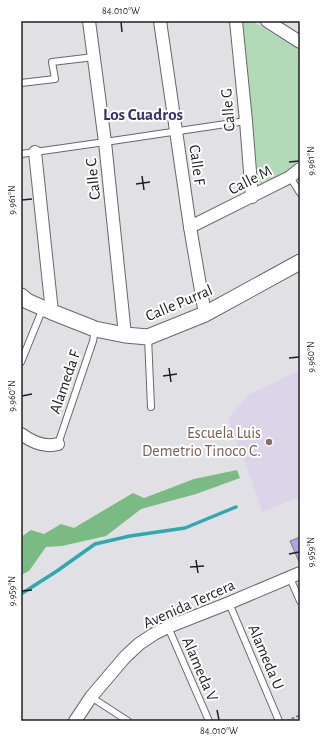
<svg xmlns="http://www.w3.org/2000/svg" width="321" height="742" font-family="'Alegreya Sans',sans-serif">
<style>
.education{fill:#dcd4e9}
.green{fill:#b3dab7}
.forest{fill:#7abb83}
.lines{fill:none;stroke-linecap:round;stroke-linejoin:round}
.stream{stroke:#2da9af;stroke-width:3.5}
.building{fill:#aba5ee;stroke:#7b7a7e}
.service-casing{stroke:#68686b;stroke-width:8}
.minor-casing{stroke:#68686b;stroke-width:14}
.tertiary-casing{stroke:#68686b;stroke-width:17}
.path{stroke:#808083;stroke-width:2;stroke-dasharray:3 2;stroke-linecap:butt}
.service{stroke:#fff;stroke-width:6}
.minor{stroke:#fff;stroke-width:12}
.tertiary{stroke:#fff;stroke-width:15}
.ticks{fill:none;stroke:#212123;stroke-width:1.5}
.education-dot{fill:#8d6e63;stroke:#fff;stroke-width:1.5}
.labels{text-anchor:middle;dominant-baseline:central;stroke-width:4;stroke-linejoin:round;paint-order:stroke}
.street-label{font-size:16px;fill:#212123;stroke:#fff}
.education-label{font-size:16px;fill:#785e54;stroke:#fff;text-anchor:end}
.neighbourhood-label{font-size:17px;font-weight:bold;fill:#33306c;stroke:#fff}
.neatline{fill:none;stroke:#212123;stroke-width:1.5}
.ticks-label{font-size:10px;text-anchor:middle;fill:#212123}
</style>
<rect width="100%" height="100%" fill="#e1e1e5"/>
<polygon class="education" points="300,370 300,497 262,512 251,478 228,419 248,395"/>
<polygon class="green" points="243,21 252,21 300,50 300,163 289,173 256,190"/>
<polygon class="forest" points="237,470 240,478 196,494 141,509 106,536 62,546 46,547 29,571 21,575 21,537 31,530 44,534 61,524 74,528 133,493 144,498 194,479"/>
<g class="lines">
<polyline class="stream" points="21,594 57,571 95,544 130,536 185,528 236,507"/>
</g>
<polygon class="building" points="300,537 300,564 290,541"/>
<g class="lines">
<defs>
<g id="service">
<polyline points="21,83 55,79 52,62 94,57"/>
<polyline points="21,154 105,142 246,121"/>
<polyline points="290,177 300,193"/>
<polyline points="148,337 151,407"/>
<polyline points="21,362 43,308"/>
<polyline points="58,444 93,341 95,330"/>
<polyline points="290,578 300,601"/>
<polyline points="229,603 279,721"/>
<polyline points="168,627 209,721"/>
<polyline points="91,697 128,721"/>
</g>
<g id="minor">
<polyline points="89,21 105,142 125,335"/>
<polyline points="160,21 190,227 205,314"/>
<polyline points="236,21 246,121 252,197"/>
<polyline points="267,21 300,42"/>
<polyline points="35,152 52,312"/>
<polyline points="190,227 290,177 300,169"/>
<path d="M21,434C32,442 44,448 58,444"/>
<polyline points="75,721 91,697 125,657 139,644 154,634 168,627 229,603 300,573"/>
</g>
<polyline id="tertiary" points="21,296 27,301 52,312 95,329 125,335 148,337 205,314 300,262"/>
</defs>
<use href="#service" class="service-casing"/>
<use href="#minor" class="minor-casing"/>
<use href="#tertiary" class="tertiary-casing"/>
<polyline class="path" points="287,721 300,715"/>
<use href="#service" class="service"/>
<use href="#minor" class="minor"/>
<use href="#tertiary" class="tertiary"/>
</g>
<path class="ticks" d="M121,22L122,32M289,162L299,161M142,176L144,190M136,184L150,182M22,200L32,199M289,358L299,357M169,368L171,382M163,376L177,374M22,396L32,394M289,554L299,552M196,560L198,573M190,567L204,566M22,591L32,590M217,710L219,720"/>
<circle class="education-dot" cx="269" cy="442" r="4"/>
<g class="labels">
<g class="street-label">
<text transform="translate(228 110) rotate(-95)">Calle G</text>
<text transform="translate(197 165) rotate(82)">Calle F</text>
<text transform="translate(93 179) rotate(-96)">Calle C</text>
<text transform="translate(250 180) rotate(-27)">Calle M</text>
<text transform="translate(179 303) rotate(-23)">Calle Purral</text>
<text transform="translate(65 382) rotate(-71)">Alameda F</text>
<text transform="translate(189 604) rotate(-24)">Avenida Tercera</text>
<text transform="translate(266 657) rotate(67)">Alameda U</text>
<text transform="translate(200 669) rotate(67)">Alameda V</text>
</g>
<g class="education-label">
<text x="261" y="433">Escuela Luis<tspan x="261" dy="18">Demetrio Tinoco C.</tspan></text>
</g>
<g class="neighbourhood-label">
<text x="143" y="114">Los Cuadros</text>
</g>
</g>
<rect width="321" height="742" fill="none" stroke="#ffffff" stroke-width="44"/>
<rect x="22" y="22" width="277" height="698" class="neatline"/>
<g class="ticks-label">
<text x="121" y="14">84.010°W</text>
<text transform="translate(310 161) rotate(-90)" y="4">9.961°N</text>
<text transform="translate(11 200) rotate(-90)" y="4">9.961°N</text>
<text transform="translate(310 357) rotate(-90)" y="4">9.960°N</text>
<text transform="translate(11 396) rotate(-90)" y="4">9.960°N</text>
<text transform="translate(310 552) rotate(-90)" y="4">9.959°N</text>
<text transform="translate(11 591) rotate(-90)" y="4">9.959°N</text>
<text x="219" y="734">84.010°W</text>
</g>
</svg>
